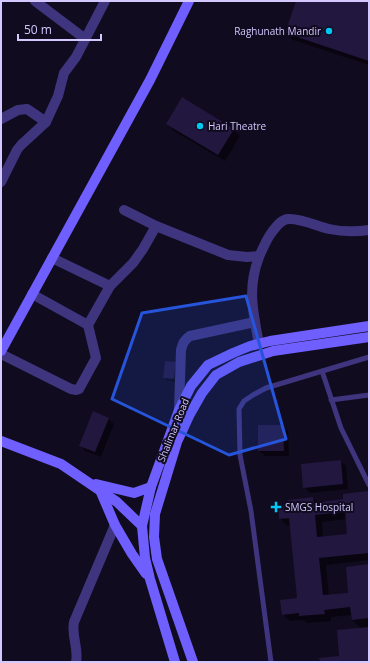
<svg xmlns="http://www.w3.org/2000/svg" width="370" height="663" font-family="'Open Sans',sans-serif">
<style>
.shadow{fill:#0007;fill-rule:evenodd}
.building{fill:#22173f;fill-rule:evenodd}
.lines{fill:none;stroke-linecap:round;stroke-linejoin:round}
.lane{stroke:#3e357e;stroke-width:5}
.street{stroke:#3e357e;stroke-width:10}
.secondary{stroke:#705fff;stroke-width:10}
.marked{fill:#2654da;fill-opacity:0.2;stroke:#2654da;stroke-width:3;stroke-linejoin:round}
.poi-dot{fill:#00c7f3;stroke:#100b1e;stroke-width:1.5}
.labels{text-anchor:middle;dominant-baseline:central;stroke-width:4;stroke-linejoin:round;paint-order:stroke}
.poi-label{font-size:10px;fill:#d3c8ff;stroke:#100b1e;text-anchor:start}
.street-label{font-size:10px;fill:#d3c8ff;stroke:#100b1e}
</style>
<rect width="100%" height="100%" fill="#100b1e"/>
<g class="shadow">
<polygon points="297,1 369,1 369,65 293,40 286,33"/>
<polygon points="167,123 233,129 240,136 225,161 174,131"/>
<polygon points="165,362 179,366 177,382 167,381 164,377"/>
<polygon points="108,419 114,424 101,457 85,451 80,445"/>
<polygon points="259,426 283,426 288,431 289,456 265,456 259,451"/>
<polygon points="340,461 346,466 348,489 310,493 304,487"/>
<path d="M368,492L369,494V560L326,565L329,596L350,594L369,565V662H321L340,657L361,628L352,620V615L331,617V621L307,623L304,620L290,621L283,614L298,599L291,525L287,526L280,518L313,498L318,503L344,500ZM285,517L294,518L285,519ZM346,519L348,535L323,538L322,522Z"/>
</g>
<g class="building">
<polygon points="296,1 369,1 369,61 285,33"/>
<polygon points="182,97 234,129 218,155 166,124"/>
<polygon points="165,361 176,362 174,379 163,378"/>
<polygon points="93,411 109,418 95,452 79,446"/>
<polygon points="258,425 283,425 284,451 258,451"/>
<polygon points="341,460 343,484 303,488 301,464"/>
<path d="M368,491L369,553L319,558L323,595L348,593L346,567L369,564V618L352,620L350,607L324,610L325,614L299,616V613L282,615L280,600L297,598L289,518L279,519L278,506L288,505V500L313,497L314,503L343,499V494ZM345,512L347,534L317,537L315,515Z"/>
<polygon points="369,627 369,662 320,662 319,658 339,656 337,630"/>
</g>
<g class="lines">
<g class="lane">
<polyline points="322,371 341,428 369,485"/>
<polyline points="331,400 369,395"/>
<polyline points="271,662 251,511 240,455 239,409 244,401 253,395 266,388 369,357"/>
</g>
<g class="street">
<polyline points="35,1 84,38"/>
<polyline points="1,119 18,110 27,109 46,122"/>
<polyline points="1,182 17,150 21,145 46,122 58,96 64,73 76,57 105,1"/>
<polyline points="124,210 156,226 228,255 247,257 259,256"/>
<polyline points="52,258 110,286"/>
<polyline points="32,294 88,325"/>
<path d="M259,344C253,311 247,289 259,257C263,248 266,240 272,232C276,227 280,220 288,219C301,218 316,226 329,229C343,232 356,232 369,230"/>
<polyline points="1,354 71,389 76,390 79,389 96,358 88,325 110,286 133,263 143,249 156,226"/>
<path d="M179,410L181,350C183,343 184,340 190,336L255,322"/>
<path d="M76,662C79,648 71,636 74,622L115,525"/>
</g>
<g class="secondary">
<polyline points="1,351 150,80 189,1"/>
<polyline points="1,441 61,464 117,502 142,526"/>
<polyline points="96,484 134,493 151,487"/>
<polyline points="100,490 115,525 132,554 146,574"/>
<polyline points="175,662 150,579 145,558 142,526 151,487 179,410 191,386 208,365 233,353 250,346 270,341 369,326"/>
<polyline points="193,662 157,559 154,537 155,514 177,442 190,414 202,393 216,375 239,362 273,351 369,337"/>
</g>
</g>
<path class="marked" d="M246,296L286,439L229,455L112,399L142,313Z"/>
<g class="poi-dot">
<circle cx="329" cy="31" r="4"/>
<circle cx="200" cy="126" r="4"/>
<path d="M274 501h4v4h4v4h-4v4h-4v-4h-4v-4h4z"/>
</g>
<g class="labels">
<g class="poi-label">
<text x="321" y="31" text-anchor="end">Raghunath Mandir</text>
<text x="208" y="126">Hari Theatre</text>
<text x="285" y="507">SMGS Hospital</text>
</g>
<g class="street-label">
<text transform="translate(173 430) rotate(-68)">Shalimar Road</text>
</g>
</g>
<rect width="370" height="663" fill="none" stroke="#d3c8ff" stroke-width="4"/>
<path d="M18 34v6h83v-6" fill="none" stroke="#d3c8ff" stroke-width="2"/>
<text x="24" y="34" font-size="12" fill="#d3c8ff" stroke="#100b1e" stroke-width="3" paint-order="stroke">50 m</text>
</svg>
